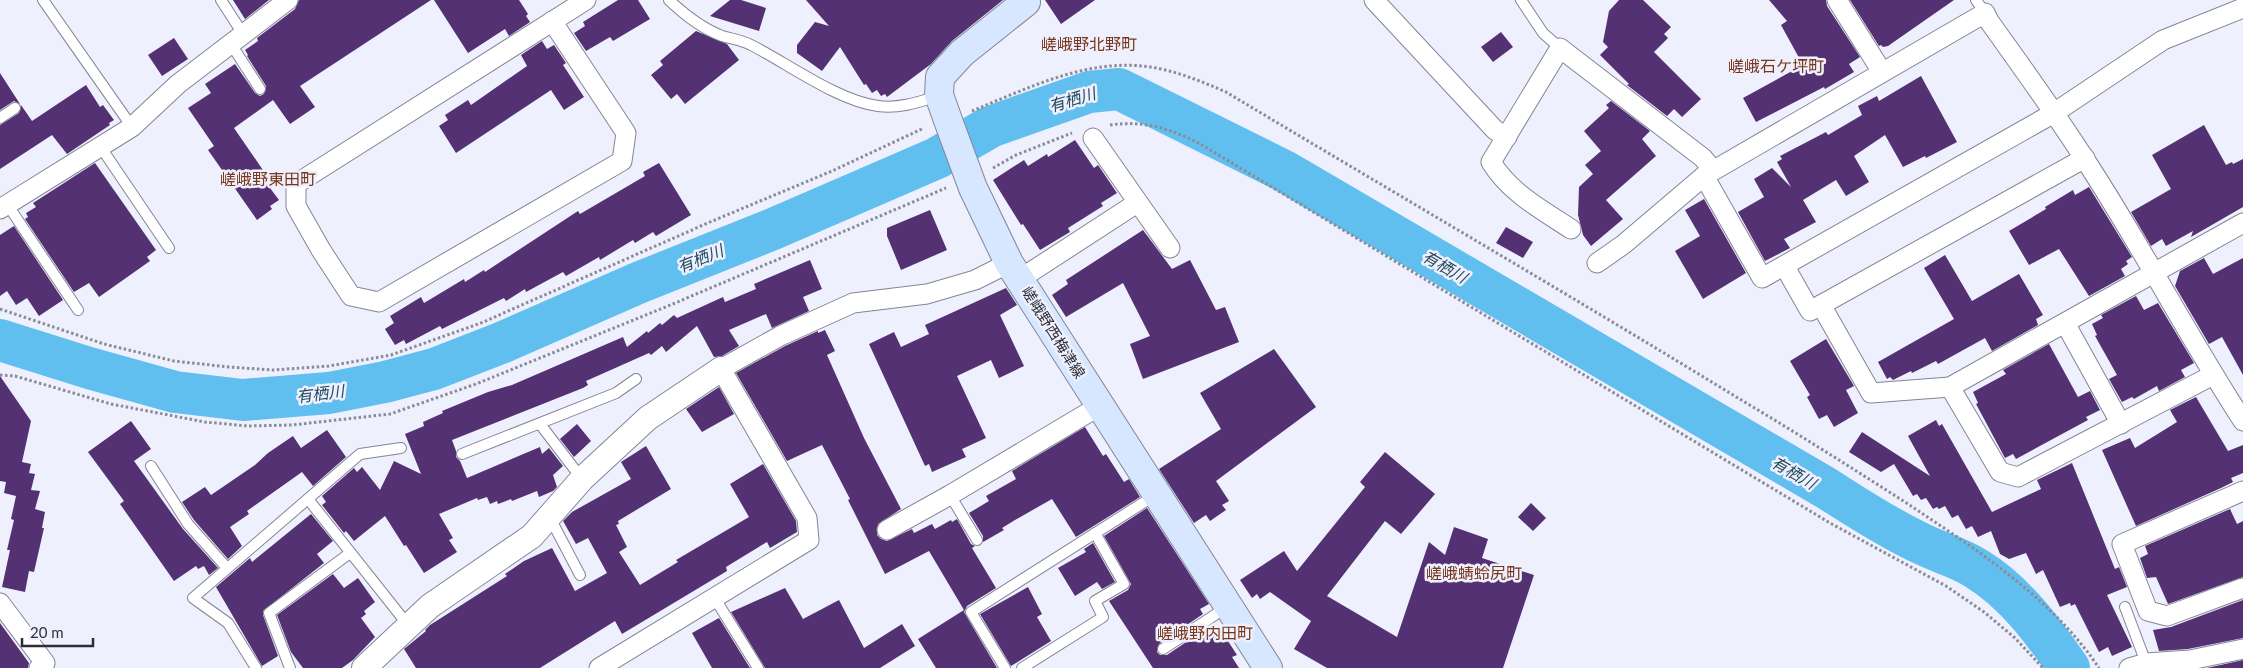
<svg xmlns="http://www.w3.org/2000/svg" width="2243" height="668" font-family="Lato,'Noto Sans JP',sans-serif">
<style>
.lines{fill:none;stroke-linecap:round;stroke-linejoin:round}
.river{stroke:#61bfef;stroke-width:42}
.building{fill:#533173}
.service-casing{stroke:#848595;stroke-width:12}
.minor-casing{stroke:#848595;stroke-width:21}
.tertiary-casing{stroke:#848595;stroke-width:26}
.secondary-casing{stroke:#848595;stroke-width:30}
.path{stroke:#8a8b96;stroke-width:3;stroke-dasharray:2.5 2.5;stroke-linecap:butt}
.service{stroke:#fff;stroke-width:10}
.minor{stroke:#fff;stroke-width:19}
.tertiary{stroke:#fff;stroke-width:24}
.secondary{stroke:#d7e7ff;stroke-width:28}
.labels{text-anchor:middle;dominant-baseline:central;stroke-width:5;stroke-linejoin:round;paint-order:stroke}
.street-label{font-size:15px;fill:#2d2e35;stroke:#eff0fe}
.neighbourhood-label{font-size:16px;fill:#78361a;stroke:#eff0fe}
.water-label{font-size:16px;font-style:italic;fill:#20495d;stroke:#eff0fe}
</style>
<rect width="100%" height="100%" fill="#eff0fe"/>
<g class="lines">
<path class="river" d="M0,340L89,368L175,392L243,400L329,393L385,382L434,369L501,343L638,283L773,229L937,158L990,127L1089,92L1119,89L1284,171L1826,488C1856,507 1886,527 1918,542C1937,552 1959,557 1977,569C2016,593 2043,631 2069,668"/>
</g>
<g class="building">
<polygon points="233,0 269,0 245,19"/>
<polygon points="299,0 431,0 300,86 315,107 290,124 273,100 234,128 274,186 270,188 279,200 270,206 272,209 257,220 208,150 214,146 188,108 211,93 205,84 235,64 255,93 260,96 264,94 266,86 247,56 248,55 245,50 258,41 257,38 295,9"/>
<polygon points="434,0 519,0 528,14 526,16 530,22 509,36 505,29 468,53"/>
<polygon points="618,0 638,0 650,19 613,41 610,37 586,51 574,33 585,26 583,22"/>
<polygon points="730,0 741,0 766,8 759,31 710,16"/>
<polygon points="806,0 1003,0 952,41 931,64 887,97 885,94 881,96 877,90 872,93 866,84 864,85 840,47 822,71 797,53 797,45 815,22 829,26"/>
<polygon points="1045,0 1095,0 1061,24"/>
<polygon points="1619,0 1643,0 1671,27 1664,34 1668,38 1654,52 1701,99 1682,117 1674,109 1667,116 1627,85 1629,84 1600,55 1608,47 1603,42 1609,11"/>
<polygon points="1769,0 1826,0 1827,6 1860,57 1849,64 1854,72 1825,89 1824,87 1756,122 1743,98 1803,65 1781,25 1787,21"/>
<polygon points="1850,0 1954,0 1888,46 1883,47 1881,45 1879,46"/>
<polygon points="696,31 727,44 739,60 685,104 677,94 671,99 651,75 663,65 660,61"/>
<polygon points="1501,32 1513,47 1493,62 1481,47"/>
<polygon points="174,38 188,59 162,76 148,55"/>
<polygon points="542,41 547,49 554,45 566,63 563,65 584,97 564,110 551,90 456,153 439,126 448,120 445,115 468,100 471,105 527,66 521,55"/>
<polygon points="0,73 20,104 14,101 0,110"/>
<polygon points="1921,76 1957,142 1926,158 1925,156 1903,167 1885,135 1854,156 1869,182 1846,196 1836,180 1803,200 1816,222 1784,239 1790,248 1765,261 1738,212 1764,197 1754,179 1772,168 1791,187 1777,162 1782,159 1780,156 1826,132 1828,135 1862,115 1858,106 1877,96 1879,101"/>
<polygon points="86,85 100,107 103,105 114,120 109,123 110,125 67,154 52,135 0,169 0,125 19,113 21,105 32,121"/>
<polygon points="1611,101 1650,131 1642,139 1656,156 1606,200 1623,219 1591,246 1583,235 1578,215 1579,187 1593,174 1585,165 1601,151 1584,131 1609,108 1606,105"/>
<polygon points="2204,125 2226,165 2232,162 2233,164 2243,159 2243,207 2191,237 2190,240 2193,231 2166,246 2162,239 2151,246 2131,212 2171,189 2152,155"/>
<polygon points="1075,140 1094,168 1098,165 1117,193 1101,203 1103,206 1068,228 1070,232 1040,250 1023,224 1021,225 993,180 1024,160 1028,166 1047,154 1048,157"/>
<polygon points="95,163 156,250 147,257 150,261 99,297 89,283 74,292 25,219 28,217 26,213 36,207 33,203"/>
<polygon points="659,163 691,215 656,236 653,232 635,243 633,240 600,260 599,257 566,276 563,272 526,292 525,289 506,301 504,298 442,329 440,326 406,344 404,340 395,345 385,329 394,323 390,316 421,297 424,303 464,279 465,282 484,270 485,272 578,211 580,214 645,176 643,172"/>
<polygon points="2089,187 2132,257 2126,261 2128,264 2121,269 2125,276 2089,296 2059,249 2029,265 2009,231 2046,209 2045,207 2073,190 2075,195"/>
<polygon points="1704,199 1746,273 1703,299 1675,251 1700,236 1685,210"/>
<polygon points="930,210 947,250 901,270 887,236 887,228"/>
<polygon points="14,226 63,300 39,316 27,298 16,305 7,291 0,296 0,235"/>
<polygon points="1506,227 1533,242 1523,258 1496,243"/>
<polygon points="1143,230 1172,269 1190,260 1216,310 1225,307 1239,342 1143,379 1130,344 1150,336 1123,283 1066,317 1052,295 1068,284 1066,280"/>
<polygon points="1945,255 1972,301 2019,274 2043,315 2036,319 2038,325 1992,351 1985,338 1938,364 1936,361 1912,373 1911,371 1893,380 1890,377 1887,379 1878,362 1954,319 1924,268"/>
<polygon points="2204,258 2213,274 2243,258 2243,375 2222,337 2209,344 2175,286 2180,271"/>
<polygon points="810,260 822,289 803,297 809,311 772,328 766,314 729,330 739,346 722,356 714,357 697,326 666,352 662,346 651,355 649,353 586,381 588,385 583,388 452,440 456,451 456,457 460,461 467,478 540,447 542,454 549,448 563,466 553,475 557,487 553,491 539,497 537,491 512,501 511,499 498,504 497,501 490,504 487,497 478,500 477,498 439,514 453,538 449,540 457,552 424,573 406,545 404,546 385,516 354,541 346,531 344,533 322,505 326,502 322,496 354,468 357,472 362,467 380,490 394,461 421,474 405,434 424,426 423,422 443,413 442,411 488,392 512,385 623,337 627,347 647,331 648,333 660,323 662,325 674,315 677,318 723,297 725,302 756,289 754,284"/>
<polygon points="1006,288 1017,305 1000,315 1024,366 999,378 991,360 957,376 986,438 962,449 966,457 932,472 929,464 925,466 869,344 894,332 901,347 929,334 925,325"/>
<polygon points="2136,296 2144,310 2158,303 2194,363 2181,370 2185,377 2159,391 2157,386 2134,399 2132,397 2122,402 2109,379 2117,375 2095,336 2097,335 2092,324 2103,318 2101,315"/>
<polygon points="825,330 835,351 827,355 864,438 901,509 878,524 877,535 881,539 887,541 912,529 914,533 932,524 935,529 951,520 952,522 957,519 971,544 975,546 972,548 996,588 967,606 964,612 997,668 936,668 918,639 964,610 929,551 885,574 848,500 850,499 822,445 787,461 736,373 785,346 818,331 818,333"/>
<polygon points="1826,339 1854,386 1846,390 1858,413 1834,427 1827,415 1819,419 1807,397 1810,395 1790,361"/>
<polygon points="2049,344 2078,397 2090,391 2100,410 2086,417 2088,420 2016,459 2013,454 2005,458 1976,404 1978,403 1973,392 2006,374 2003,370"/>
<polygon points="1274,349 1316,407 1216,481 1229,501 1222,505 1226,510 1210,521 1206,515 1194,523 1159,469 1221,429 1200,393"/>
<polygon points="0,376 31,421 22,462 31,464 29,473 35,474 31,490 40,491 35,509 45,512 42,528 44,528 34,572 29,571 25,592 2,587 10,550 7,550 14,520 11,519 16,496 4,493 6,482 0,481"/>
<polygon points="719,387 734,414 702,432 686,409"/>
<polygon points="2196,397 2228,451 2243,445 2243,473 2231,478 2233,482 2221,488 2136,526 2102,450 2130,438 2135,448 2177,422 2170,410"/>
<polygon points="1936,420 1939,426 1942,424 1992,512 2041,489 2037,480 2072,463 2115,569 2119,567 2127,587 2107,595 2132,647 2112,656 2108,647 2099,652 2075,604 2071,606 2070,603 2060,607 2043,570 2036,574 2026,553 2009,559 2000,554 1991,531 1978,537 1972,526 1966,529 1958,515 1952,518 1945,506 1939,509 1937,507 1933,509 1926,498 1921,500 1917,494 1913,496 1894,464 1881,472 1849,452 1862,432 1930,476 1908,436"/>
<polygon points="131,421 151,449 134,461 183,529 218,568 209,575 204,566 198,569 196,566 174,581 120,504 124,501 88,452"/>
<polygon points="577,424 591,441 574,457 560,439"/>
<polygon points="1085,427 1103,456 1106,454 1124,482 1129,479 1140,497 1076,537 1052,499 1015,520 1002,528 1004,530 983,542 983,536 969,513 989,501 986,496 1016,479 1012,471"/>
<polygon points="327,430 346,457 313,486 302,472 247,511 249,514 230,527 242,546 228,559 194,520 182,502 205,487 211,495 255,465 268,453 293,436 301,448"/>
<polygon points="646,446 671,489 618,521 619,524 616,525 627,547 619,552 640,585 678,562 676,560 749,517 730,484 763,464 796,521 797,532 770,548 767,542 726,567 727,571 622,634 615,621 540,668 416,668 404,649 426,631 425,630 430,625 507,576 505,574 524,561 552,548 575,591 607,573 588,538 576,544 563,521 572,512 631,479 621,462"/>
<polygon points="1385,452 1435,494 1401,534 1385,521 1327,596 1397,637 1429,542 1445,555 1454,527 1488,539 1482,558 1534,575 1503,668 1327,668 1294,649 1311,621 1270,592 1260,599 1257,594 1252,598 1240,580 1284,551 1297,571 1365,487 1360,482"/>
<polygon points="1531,503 1546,518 1533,531 1518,517"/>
<polygon points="1147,508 1209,604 1200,609 1203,614 1159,644 1157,652 1160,655 1167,655 1210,626 1220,642 1226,638 1237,655 1232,657 1239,668 1153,668 1109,601 1128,590 1131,584 1104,536"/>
<polygon points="2230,509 2237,524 2243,521 2243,577 2168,604 2156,577 2147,578 2140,558 2148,554 2145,546"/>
<polygon points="311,514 333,541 317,554 324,563 263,611 263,615 278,656 262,666 216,587 250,558 252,562"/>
<polygon points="1093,543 1115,582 1102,589 1097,582 1075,596 1058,568 1086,552 1084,549"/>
<polygon points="333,574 344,588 358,578 375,602 364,611 366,614 361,618 375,637 353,660 342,668 303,668 291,652 277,615"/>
<polygon points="1028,587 1042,614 1037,617 1051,641 1011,666 980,614"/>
<polygon points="785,588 803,619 839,600 864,648 902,624 915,646 880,668 765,668 731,612"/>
<polygon points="2243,600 2243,638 2188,649 2159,651 2153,630 2171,627"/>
<polygon points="719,618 750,668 712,668 692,633"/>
<polygon points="0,623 29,663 28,668 0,668"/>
<polygon points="2243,660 2243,668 2207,668"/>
</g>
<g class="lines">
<defs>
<g id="service">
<polyline points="43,0 132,127"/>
<polyline points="221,0 243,34"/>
<path d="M669,0C685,15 701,28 722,36C732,39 742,40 751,45C787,63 838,101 878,106C899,109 919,102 938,96"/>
<polyline points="1521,0 1543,33 1560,48"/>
<polyline points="1976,0 1985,13"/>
<polyline points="231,44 260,89"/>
<polyline points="0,118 15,108"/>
<polyline points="100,146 169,248"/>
<polyline points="7,204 78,310"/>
<polyline points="540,424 582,479"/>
<polyline points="462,454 616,393 636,379"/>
<polyline points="151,466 188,524 227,568"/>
<polyline points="950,495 977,540"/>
<polyline points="308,499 408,625"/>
<polyline points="549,516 580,575"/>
<polyline points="714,597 758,668"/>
<polyline points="2125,607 2146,663"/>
<polyline points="1163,649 1227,607"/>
<polyline points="256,668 228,623 193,598 360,454 401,448"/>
<polyline points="290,668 269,613 350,553"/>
<polyline points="1005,668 971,612 1157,494"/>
<polyline points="1022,668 1103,617 1095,601 1124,584 1095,533"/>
</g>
<g id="minor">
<polyline points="1374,0 1495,130 1507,137"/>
<polyline points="1837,0 1882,72"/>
<path d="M2243,8L2163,40L2054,113L1762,278L1704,176L1985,13L1989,21C2021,66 2054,111 2084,158C2140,243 2187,335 2243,421"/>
<polyline points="552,21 626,133 622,161 379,302 351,296 321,250 296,206 296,184 586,0"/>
<polyline points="1093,138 1170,248"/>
<polyline points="0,209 132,127 178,84 288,0"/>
<path d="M1571,229C1542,210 1510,193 1491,162L1560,48L1703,158L1713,170"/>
<polyline points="1597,263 1624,244 1704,176"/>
<polyline points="1785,267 1810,311 2085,158"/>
<polyline points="1020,279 1137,203"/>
<polyline points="1821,305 1871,393 1950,387 2243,223"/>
<polyline points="2065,323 2121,424"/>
<polyline points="1950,387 2000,472 2018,477 2213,375"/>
<polyline points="2243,491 2122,544 2148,611 2167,616 2243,588"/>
<polyline points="887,530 950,495 1101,405"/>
<polyline points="0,603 45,663 39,668"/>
<polyline points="599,668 809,540 807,518 721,369 780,336 853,303 927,294 975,280 1009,263"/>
<polyline points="2129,668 2146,663 2190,660 2243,649"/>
</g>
<polyline id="tertiary" points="364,668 430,606 532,536 582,479 648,418 721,369"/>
<polyline id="secondary" points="1025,0 1026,2 962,53 940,77 939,95 949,123 973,188 1009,263 1268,668"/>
</defs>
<use href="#service" class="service-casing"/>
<use href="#minor" class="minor-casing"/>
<use href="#tertiary" class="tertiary-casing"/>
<use href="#secondary" class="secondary-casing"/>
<g class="path">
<path d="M972,111C1031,87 1095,54 1161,69C1184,74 1205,83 1226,92C1396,194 1568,294 1738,398C1795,432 1852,468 1908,504C1977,550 2052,598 2099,668"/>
<path d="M1110,125C1145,120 1172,129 1202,145L1830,523L1946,586L1984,612L2015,638L2043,668"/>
<polyline points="993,168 1016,155 1072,133"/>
<polyline points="0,309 104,344 174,361 229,367 273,370 329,366 391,355 481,323 710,222 832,171 924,128"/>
<polyline points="0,375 15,376 111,404 205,422 248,426 292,425 390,414 476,384 668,306 946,188"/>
</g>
<use href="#service" class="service"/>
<use href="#minor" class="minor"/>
<use href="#tertiary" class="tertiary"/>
<use href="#secondary" class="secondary"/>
</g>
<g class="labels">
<g class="street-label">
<text transform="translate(1054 332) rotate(58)">嵯峨野西梅津線</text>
</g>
<g class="neighbourhood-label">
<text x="1089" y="43">嵯峨野北野町</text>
<text x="1776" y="65">嵯峨石ケ坪町</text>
<text x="268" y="178">嵯峨野東田町</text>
<text x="1474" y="572">嵯峨蜻蛉尻町</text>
<text x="1205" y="632">嵯峨野内田町</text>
</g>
<g class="water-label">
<text transform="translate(1072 99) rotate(-17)">有栖川</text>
<text transform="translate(700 258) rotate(-22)">有栖川</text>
<text transform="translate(1445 266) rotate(30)">有栖川</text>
<text transform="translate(320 393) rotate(-7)">有栖川</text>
<text transform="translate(1794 472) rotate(30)">有栖川</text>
</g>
</g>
<path d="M22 638v8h71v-8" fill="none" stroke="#2d2e35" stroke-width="2.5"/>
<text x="30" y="638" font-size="15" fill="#2d2e35" stroke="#eff0fe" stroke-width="4" paint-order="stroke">20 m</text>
</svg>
